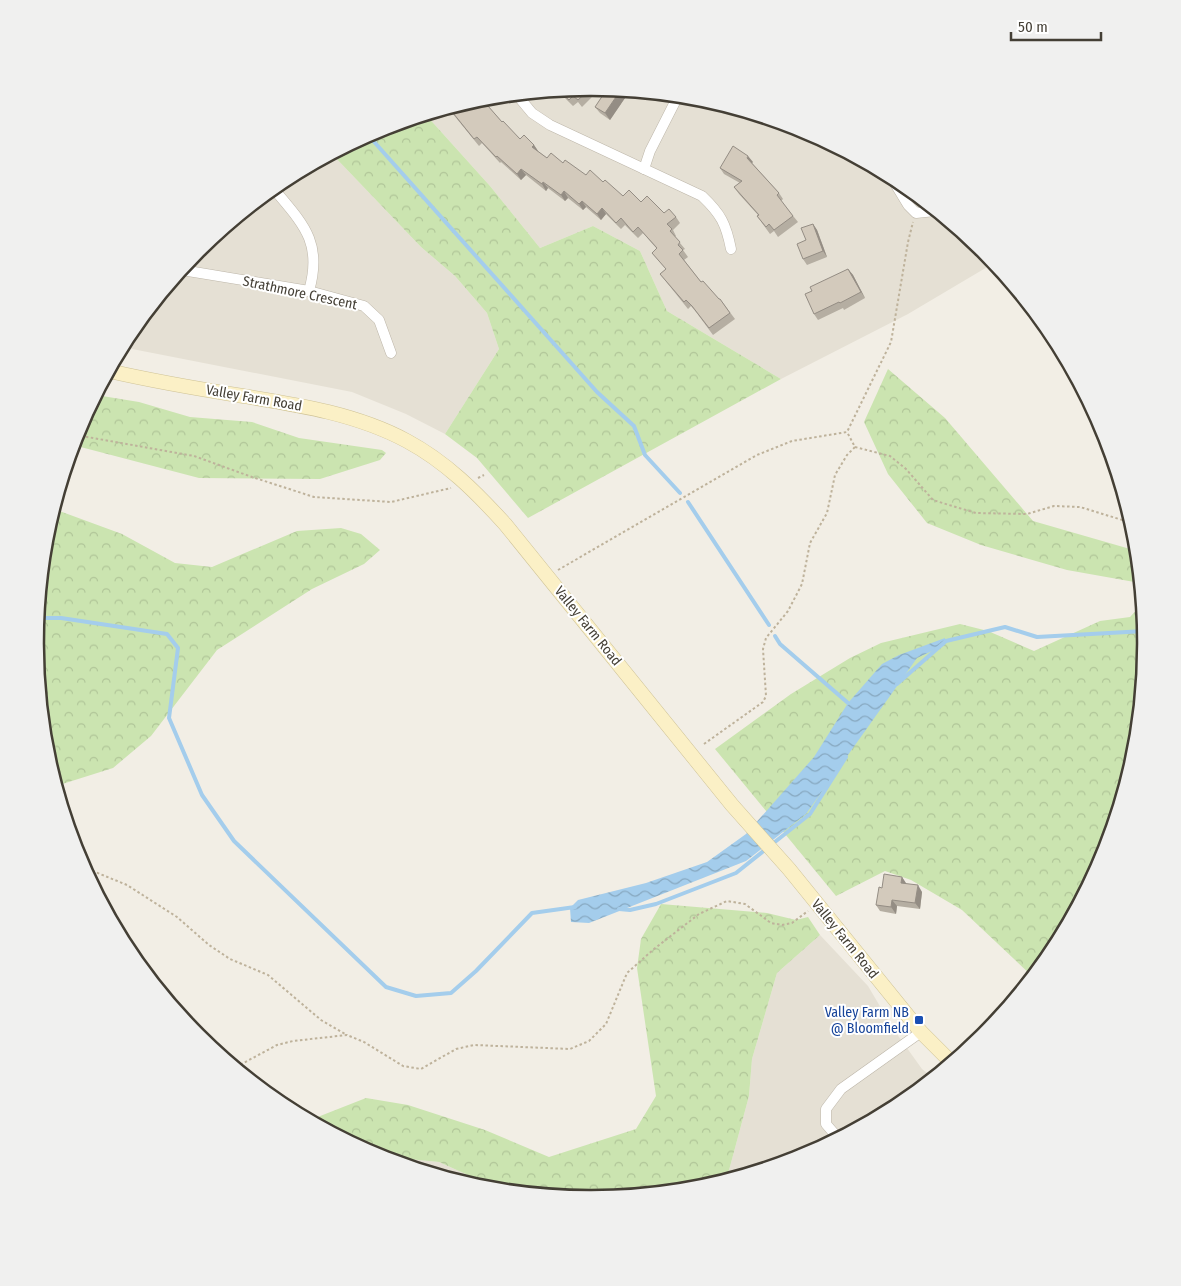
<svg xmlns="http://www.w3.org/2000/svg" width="1181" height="1286" font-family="'Fira Sans Condensed',sans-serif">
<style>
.residential{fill:#e5e0d4}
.forest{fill:url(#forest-crowns)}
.water{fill:url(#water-waves)}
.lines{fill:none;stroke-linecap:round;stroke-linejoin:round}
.stream{stroke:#a4cdec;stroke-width:4}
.street-casing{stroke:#bdb6a9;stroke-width:11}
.secondary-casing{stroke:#cfc397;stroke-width:15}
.path{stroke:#beb29b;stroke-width:2;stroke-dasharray:2.5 2.5;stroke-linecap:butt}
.street{stroke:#fff;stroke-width:10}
.secondary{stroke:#fbf0c6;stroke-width:14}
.wall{fill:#b5aea2}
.shaded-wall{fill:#948d84}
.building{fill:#d3cabc;stroke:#948d84}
.transit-dot{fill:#1a4fb4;stroke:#fff;stroke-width:2}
.labels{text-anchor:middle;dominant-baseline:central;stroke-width:4;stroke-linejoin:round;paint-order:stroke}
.street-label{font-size:14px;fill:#443f35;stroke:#fff}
.transit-label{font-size:14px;fill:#164399;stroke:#fff;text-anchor:end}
.rim{fill:none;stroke:#443f35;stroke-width:2.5}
</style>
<defs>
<pattern id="forest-crowns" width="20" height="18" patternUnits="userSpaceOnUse" patternTransform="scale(1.25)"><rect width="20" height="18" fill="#cbe4b0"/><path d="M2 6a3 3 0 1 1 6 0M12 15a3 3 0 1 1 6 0" fill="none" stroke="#b0c598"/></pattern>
<pattern id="water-waves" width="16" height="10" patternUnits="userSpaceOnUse" patternTransform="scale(1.25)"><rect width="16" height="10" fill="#a4cdec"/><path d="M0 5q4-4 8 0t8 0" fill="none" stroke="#87a8c0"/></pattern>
</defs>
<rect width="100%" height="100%" fill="#f2eee5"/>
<g class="residential">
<polygon points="591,88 699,98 803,130 899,181 983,250 994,263 908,314 781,379 667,311 640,251 593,226 540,248 490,186 426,115 482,98"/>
<polygon points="332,154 421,247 455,276 487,313 499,349 445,434 406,414 352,392 122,347 129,334 198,250 282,181"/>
<polygon points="820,935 868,986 894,1030 922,1069 932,1077 899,1105 803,1156 723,1180 728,1174 749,1096 752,1059 777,973"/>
<polygon points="377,1156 439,1162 501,1190 482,1188"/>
</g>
<g class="forest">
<polygon points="426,115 490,186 540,248 593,226 640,251 667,311 781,379 528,518 477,458 445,434 499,349 487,313 455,276 421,247 332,154 378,130"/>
<polygon points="888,369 945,418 1033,521 1137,551 1140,583 1067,570 981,545 927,523 888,474 864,422"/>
<polygon points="96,395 139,402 190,417 252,422 299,438 382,450 386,453 380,460 320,479 199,478 73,445 77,430"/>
<polygon points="54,509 122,534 175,563 212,567 297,531 341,528 361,534 380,550 364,564 312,589 217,650 151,736 113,768 56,786 46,751 35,643 46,534"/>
<polygon points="1142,604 1146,643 1135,752 1104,856 1052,952 1032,976 962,910 911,880 885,871 836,896 715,749 791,694 850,658 881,643 960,624 988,631 1034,651 1100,621 1130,617"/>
<polygon points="661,904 767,913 796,920 808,917 820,935 777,973 752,1059 749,1096 728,1174 723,1180 699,1188 590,1198 501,1190 439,1162 377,1156 310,1120 366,1098 408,1105 485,1130 549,1157 636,1129 656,1096 637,968 641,939"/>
</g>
<polygon class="water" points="945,638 945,645 917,658 806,814 746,861 589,923 571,922 570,908 578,900 646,883 707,862 746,834 814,757 848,703 882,664 899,655"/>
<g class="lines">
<g class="stream">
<polyline points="368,135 597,392 634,426 645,455 680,493"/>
<polyline points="688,502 769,625"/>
<polyline points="37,618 61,618 167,634 178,648 169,718 202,795 234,841 386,987 416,996 451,993 476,971 532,913 575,907"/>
<polyline points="775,636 780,644 848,703"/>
<polyline points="897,684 946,641 1005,627 1037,637 1145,631"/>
<polyline points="619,909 630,910 656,904 736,873 810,814 846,757"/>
</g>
<defs>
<g id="street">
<path d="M517,95L532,113L550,125L702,196C721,214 726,224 731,249"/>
<polyline points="644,169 650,151 678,96"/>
<polyline points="891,177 908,205 916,213 935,211"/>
<path d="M273,188C303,224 323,242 309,291"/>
<polyline points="182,270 309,291 364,306 379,320 391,353"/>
<polyline points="838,1138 826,1124 826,1109 841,1089 921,1032"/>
</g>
<path id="secondary" d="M109,371C153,381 199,389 243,396C299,405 357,414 407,441C446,462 476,492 505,524L732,805L789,869L921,1032L951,1062"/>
</defs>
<use href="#street" class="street-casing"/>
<use href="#secondary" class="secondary-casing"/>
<g class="path">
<polyline points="76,435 194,456 252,477 314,497 391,502 451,488"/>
<polyline points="855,447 890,456 906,469 933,500 949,505 976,513 1027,514 1054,506 1080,507 1132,523"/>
<polyline points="478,478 484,475"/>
<polyline points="558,570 757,455 792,441 847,432 891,342 908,242 913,222"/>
<polyline points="704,744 763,702 766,696 763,649 766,638 788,611 802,584 810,543 827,513 835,475 847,455 855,447 847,432"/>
<polyline points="83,867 127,885 177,917 209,945 230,959 268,975 321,1020 347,1035"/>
<polyline points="236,1067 277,1045 293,1041 347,1035 364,1042 403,1066 421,1069 456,1049 474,1045 570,1049 589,1041 606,1024 627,973 654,949 699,914 727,901 745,904 771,923 782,925 792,923 808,911"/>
</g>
<use href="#street" class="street"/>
<use href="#secondary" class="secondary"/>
</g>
<g class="wall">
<polygon points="591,88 598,88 599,90 582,107 578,102 573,106 563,96 559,91"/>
<polygon points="620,91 625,98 610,120 600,113 595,107"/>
<polygon points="481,98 502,122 520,139 534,145 538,151 547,158 563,163 586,175 603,182 623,196 641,202 664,213 676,217 680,223 673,230 676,236 675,237 685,249 683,250 688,257 684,260 701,282 719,299 720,299 735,319 713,335 696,312 691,306 688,309 660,274 666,269 652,253 657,249 643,233 638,238 625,225 621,229 606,214 601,220 586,207 583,210 568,198 565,201 548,188 546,191 526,175 521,180 501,162 500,163 482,143 479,146 448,108"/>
<polygon points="753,162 752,163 779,193 783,199 781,201 798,222 778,237 774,231 770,234 757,216 758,215 739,194 734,187 740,183 724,174 720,168"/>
<polygon points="813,224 817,230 827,257 807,265 803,259 806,240"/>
<polygon points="848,269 853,275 865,298 844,310 843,308 818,320 814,314 812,291"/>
<polygon points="902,877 906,884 922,892 920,909 897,906 896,914 880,911 876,905"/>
</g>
<g class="shaded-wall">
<polygon points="620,91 625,98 610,120 605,113"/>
<polygon points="534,145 538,151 536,153 532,147"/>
<polygon points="748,156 753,162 751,164 747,158"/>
<polygon points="521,169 526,175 521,180 517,174"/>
<polygon points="543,182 548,188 546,191 542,184"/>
<polygon points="564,191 568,198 565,201 561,195"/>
<polygon points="582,201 586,207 583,210 579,204"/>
<polygon points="602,208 606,214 601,220 597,214"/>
<polygon points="813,224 817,230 827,257 823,251"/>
<polygon points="848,269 853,275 865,298 861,292"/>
<polygon points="902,877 906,883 905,889 901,883"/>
<polygon points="918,885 922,892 920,909 915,903"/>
<polygon points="892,900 897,906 896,914 891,907"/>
</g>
<g class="building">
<polygon points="591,88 578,100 573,96 569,100 559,91"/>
<polygon points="607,89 619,90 620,91 605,113 595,107"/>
<polygon points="481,98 502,122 503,121 520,139 524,135 534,145 532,147 547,158 551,153 563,163 565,160 586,175 590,170 603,182 605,180 623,196 629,190 641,202 647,196 664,213 669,209 676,217 667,224 672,229 670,231 680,242 678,245 683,250 679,254 701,282 703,281 719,299 720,299 730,313 709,328 692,306 686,300 684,302 660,274 666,269 652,253 657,248 638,227 633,232 621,218 616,223 602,208 597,214 582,201 579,204 564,191 561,195 543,182 542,184 521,169 517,174 497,156 496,157 477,137 474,139 449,108"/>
<polygon points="733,146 748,156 747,158 779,193 777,195 793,216 774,230 769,224 766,227 757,216 759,215 734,187 742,181 720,168"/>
<polygon points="813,224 823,251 803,259 797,244 806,240 801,228"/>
<polygon points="848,269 861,292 840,303 839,302 814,314 805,294 812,291 810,287"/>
<polygon points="884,874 902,877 901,883 918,885 915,903 892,900 891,907 876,905 879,887 882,888"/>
</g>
<rect class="transit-dot" x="914" y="1015" width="10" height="10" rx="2.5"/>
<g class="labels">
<g class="street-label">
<text transform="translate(300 293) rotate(12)">Strathmore Crescent</text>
<text transform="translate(254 398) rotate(10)">Valley Farm Road</text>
<text transform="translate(588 626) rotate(51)">Valley Farm Road</text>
<text transform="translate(845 939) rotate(51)">Valley Farm Road</text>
</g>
<g class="transit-label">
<text x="909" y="1012">Valley Farm NB<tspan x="909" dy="16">@ Bloomfield</tspan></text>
</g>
</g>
<path d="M0 0H1181V1286H0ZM590 96H591A546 546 0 0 1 1137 642V644A546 546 0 0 1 591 1190H590A546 546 0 0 1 44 644V642A546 546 0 0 1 590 96Z" fill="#f0f0ef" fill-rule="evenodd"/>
<path class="rim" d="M590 96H591A546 546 0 0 1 1137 642V644A546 546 0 0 1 591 1190H590A546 546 0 0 1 44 644V642A546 546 0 0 1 590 96Z"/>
<path d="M1011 32v8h90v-8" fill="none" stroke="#443f35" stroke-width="2.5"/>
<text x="1018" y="32" font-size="15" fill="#443f35" stroke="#ffffff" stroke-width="4" paint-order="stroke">50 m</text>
</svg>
